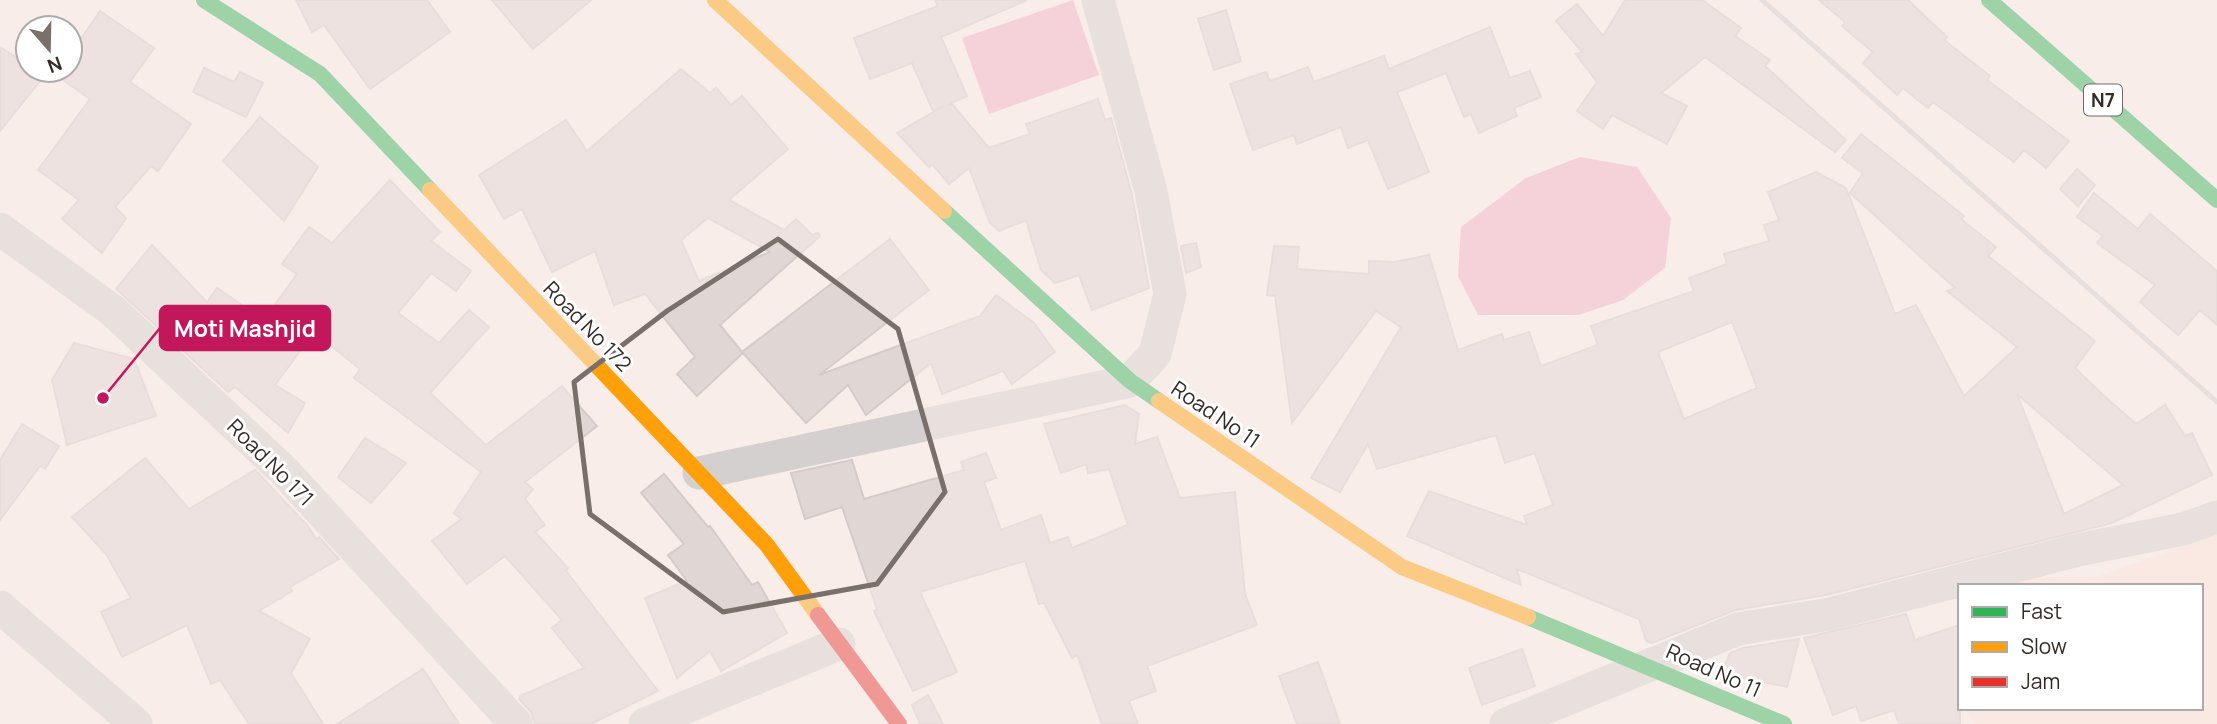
<svg xmlns="http://www.w3.org/2000/svg" width="2217" height="724" font-family="Manrope,sans-serif">
<style>
.built{fill:#fce5dc}
.water{fill:#f2b2c8}
.building{fill:#e0d6d4;stroke:#d5cbca;stroke-width:2;fill-rule:evenodd}
.lines{fill:none;stroke-linecap:round;stroke-linejoin:round}
.street{stroke:#d4d0cf;stroke-width:33}
.fast{stroke:#30b455;stroke-width:16}
.slow{stroke:#ff9f0a;stroke-width:16}
.jam{stroke:#e5322d;stroke-width:16}
.rail{stroke:#d3cfce;stroke-width:5}
.marked{fill:none;stroke:#796f6b;stroke-width:5;stroke-linejoin:round}
.labels{text-anchor:middle;dominant-baseline:central;stroke-width:6;stroke-linejoin:round;paint-order:stroke}
.shield{fill:#fff;stroke:#716b68;stroke-width:2}
.shield-label{font-size:19px;font-weight:bold;fill:#342b27}
.street-label{font-size:21px;fill:#342b27;stroke:#fff}
.leader{fill:none;stroke:#c2185b;stroke-width:2.5}
.callout-dot{fill:#c2185b;stroke:#fff;stroke-width:2.5}
.callout{fill:#c2185b;stroke:#c2185b;stroke-width:2.5}
.callout-label{font-size:23px;text-anchor:middle;font-weight:bold;fill:#fff}
</style>
<rect width="100%" height="100%" fill="#f8ede9"/>
<polygon class="built" points="2217,533 2217,724 1974,724 1964,708 2201,708 2201,586 1983,586 1990,579 2099,576"/>
<g class="water">
<polygon points="1073,0 1099,75 989,114 962,38"/>
<polygon points="1580,157 1637,167 1671,218 1665,268 1623,300 1578,315 1478,315 1458,276 1461,227 1526,178"/>
</g>
<g class="building">
<polygon points="296,0 427,0 450,32 370,89 324,25 312,32"/>
<polygon points="492,0 591,0 533,49"/>
<polygon points="935,0 1027,0 941,37 967,96 949,104 952,104 989,148 1030,134 1026,124 1098,99 1105,120 1111,118 1132,195 1149,288 1092,310 1079,275 1055,283 1041,270 1026,220 999,231 990,223 969,168 949,184 932,164 929,167 897,133 944,106 933,111 912,63 870,79 854,38 938,6"/>
<polygon points="1625,0 1702,0 1741,28 1735,36 1770,60 1765,66 1846,140 1835,152 1705,57 1661,93 1687,106 1667,144 1612,115 1603,129 1577,111 1597,82 1576,54 1582,52 1556,21 1577,4 1603,36"/>
<polygon points="1819,0 1908,0 1947,37 1944,40 1990,76 1987,80 2069,141 2046,168 2024,150 2014,162 1933,102 1928,108 1903,88 1897,95 1863,63 1873,52 1842,26 1845,22"/>
<polygon points="1226,10 1241,61 1214,70 1198,19"/>
<polygon points="100,11 154,48 130,82 191,124 158,171 151,166 115,207 126,218 102,253 62,219 79,200 38,170 90,99 56,75 59,70 70,70 70,55"/>
<polygon points="1490,27 1510,78 1530,71 1541,97 1514,108 1517,116 1479,133 1471,114 1464,117 1446,73 1397,92 1429,172 1388,189 1368,140 1348,148 1341,127 1297,144 1294,135 1253,150 1230,84 1266,72 1270,81 1308,67 1314,82 1384,56 1389,69"/>
<polygon points="0,47 28,65 28,70 44,76 0,131"/>
<polygon points="204,68 234,82 240,72 263,83 246,117 193,92"/>
<path d="M681,69L710,93L716,88L731,105L742,96L788,149L729,200L784,230L796,219L812,235L818,233L820,236L720,325L743,353L697,396L677,374L695,357L645,294L614,305L595,251L552,272L522,209L504,219L479,175L566,120L587,151ZM708,218L770,252L699,281L681,240Z"/>
<polygon points="260,117 318,167 284,221 223,161"/>
<path d="M1861,134L1964,216L1961,219L1996,247L1988,256L2095,341L2075,368L2103,395L2136,424L2165,405L2185,436L2192,433L2212,475L2112,523L1826,595L1735,610L1652,643L1646,641L1639,619L1517,569L1521,585L1407,536L1429,491L1527,525L1524,516L1553,505L1535,453L1505,463L1496,435L1377,469L1368,444L1340,492L1311,478L1401,327L1376,311L1292,423L1275,296L1267,295L1274,246L1299,247L1297,269L1369,274V261L1394,262L1429,255L1458,350L1502,334L1504,340L1529,332L1541,366L1598,345L1591,326L1694,291L1689,278L1727,264L1724,254L1769,241L1764,225L1779,220L1768,192L1816,172L1846,188L1895,314L1916,305L1964,396L2017,347L1947,291L1955,288L1850,193L1863,173L1842,158ZM1732,322L1757,388L1684,419L1658,352ZM2017,394L2123,485L2064,514Z"/>
<polygon points="2077,169 2095,185 2078,206 2060,189"/>
<polygon points="390,180 440,232 431,241 471,271 456,291 431,273 398,313 439,343 469,310 489,327 430,393 486,445 562,386 597,426 525,482 533,489 525,499 545,525 535,532 568,568 566,571 658,691 591,724 535,724 531,712 519,699 520,696 584,668 552,628 562,620 505,556 467,584 432,541 461,519 454,513 481,472 354,378 360,369 314,332 275,385 305,403 288,433 235,387 228,392 116,289 152,245 207,302 217,288 258,316 262,310 268,314 297,274 282,264 309,227 332,243"/>
<polygon points="2094,193 2138,229 2150,214 2217,271 2217,325 2200,310 2178,335 2140,302 2155,285 2097,243 2103,236 2077,217"/>
<polygon points="890,239 929,290 819,375 980,316 996,295 1034,323 1055,352 1012,384 1003,371 942,394 931,363 866,415 848,385 806,423 742,352"/>
<polygon points="1196,243 1201,267 1186,273 1181,246"/>
<polygon points="74,343 134,359 156,416 67,445 52,380"/>
<polygon points="1125,405 1139,414 1135,444 1157,437 1180,498 1235,492 1245,594 1257,625 1147,666 1156,691 1129,701 1138,724 1102,724 1077,655 1072,658 1044,603 1039,604 1025,561 920,592 957,672 913,691 874,611 877,609 842,507 805,519 791,473 852,460 864,499 964,470 961,462 986,453 996,478 984,482 1001,530 1041,515 1050,543 1068,537 1072,548 1128,525 1109,469 1088,473 1086,464 1061,473 1044,424"/>
<polygon points="22,424 59,446 45,469 40,466 0,520 0,460"/>
<polygon points="365,438 406,463 371,503 338,477"/>
<polygon points="145,458 189,509 255,470 308,526 316,539 319,537 339,559 290,587 292,591 259,611 310,639 291,673 323,724 249,724 220,680 211,684 187,625 122,657 101,612 131,598 106,554 72,517"/>
<polygon points="664,474 708,527 710,526 752,585 758,582 787,633 721,671 710,651 677,678 645,598 687,581 668,555 684,544 641,493"/>
<polygon points="1906,614 1915,640 1960,625 1960,724 1899,724 1894,710 1861,721 1856,706 1833,715 1804,638"/>
<polygon points="1799,639 1787,687 1721,673 1730,653 1743,648"/>
<polygon points="1522,649 1535,686 1482,705 1469,668"/>
<polygon points="1318,662 1340,724 1297,724 1279,676"/>
<polygon points="423,669 459,724 337,724"/>
<polygon points="928,695 943,724 920,724 912,705"/>
</g>
<g class="lines">
<g class="street">
<polyline points="0,229 113,311 284,471 516,724"/>
<polyline points="699,473 1130,381 1155,354 1170,294 1151,191 1098,0"/>
<polyline points="0,607 136,724"/>
<polyline points="645,724 839,644"/>
<polyline points="1506,724 1738,629 1830,614 2078,550 2183,529 2217,517"/>
</g>
<g class="fast">
<polyline points="204,0 320,74 430,190"/>
<polyline points="1989,0 2217,200"/>
<polyline points="944,211 1130,381 1159,401"/>
<polyline points="1528,617 1784,724"/>
</g>
<g class="slow">
<polyline points="715,0 944,211"/>
<polyline points="430,190 767,545 818,615"/>
<polyline points="1159,401 1402,567 1528,617"/>
</g>
<polyline class="jam" points="818,615 899,724"/>
<polyline class="rail" points="1762,0 2217,402"/>
</g>
<path d="M0 0H2217V724H0ZM778,239L898,329L945,492L877,584L723,612L590,514L574,382L667,311Z" fill="#f8ede9" fill-opacity=".55" fill-rule="evenodd"/>
<path class="marked" d="M778,239L898,329L945,492L877,584L723,612L590,514L574,382L667,311Z"/>
<g class="labels">
<rect class="shield" x="2084" y="84.5" width="38" height="31" rx="5"/>
<g class="shield-label">
<text x="2103" y="100">N7</text>
</g>
<g class="street-label">
<text transform="translate(588 326) rotate(46)">Road No 172</text>
<text transform="translate(1216 414) rotate(34)">Road No 11</text>
<text transform="translate(271 462) rotate(45)">Road No 171</text>
<text transform="translate(1714 670) rotate(24)">Road No 11</text>
</g>
</g>
<path class="leader" d="M103 398L160 328"/>
<circle class="callout-dot" cx="103" cy="398" r="7"/>
<rect class="callout" x="160" y="306" width="170" height="44" rx="7"/>
<g class="callout-label">
<text x="245" y="337">Moti Mashjid</text>
</g>
<rect x="1958" y="584" width="245" height="126" fill="#ffffff" stroke="#aeaaa9" stroke-width="2"/>
<rect x="1972" y="607" width="35" height="10" fill="#30b455" stroke="#aeaaa9" stroke-width="2"/>
<text x="2021" y="619" font-size="21" fill="#342b27">Fast</text>
<rect x="1972" y="642" width="35" height="10" fill="#ff9f0a" stroke="#aeaaa9" stroke-width="2"/>
<text x="2021" y="654" font-size="21" fill="#342b27">Slow</text>
<rect x="1972" y="677" width="35" height="10" fill="#e5322d" stroke="#aeaaa9" stroke-width="2"/>
<text x="2021" y="689" font-size="21" fill="#342b27">Jam</text>
<g transform="translate(49 49) rotate(160)"><circle r="33" fill="#ffffff" stroke="#aeaaa9" stroke-width="2"/>
<path d="M0-5L12 26L0 18L-12 26Z" fill="#796f6b"/>
<text y="-10" font-size="19" font-weight="bold" text-anchor="middle" fill="#342b27">N</text>
</g>
</svg>
